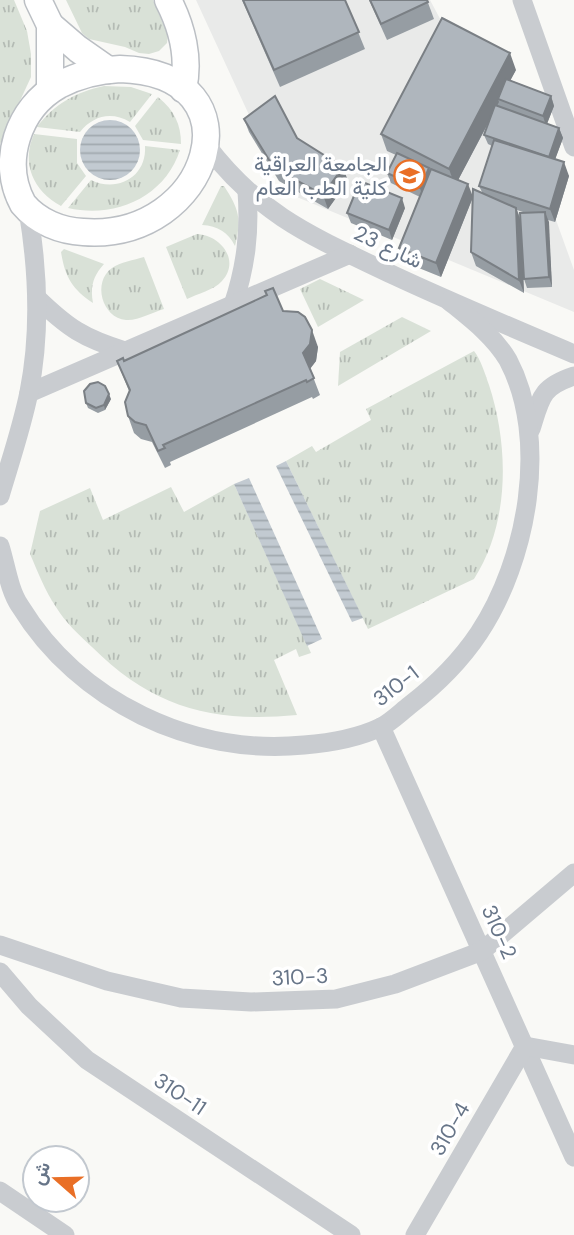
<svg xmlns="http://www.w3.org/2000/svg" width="574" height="1235" font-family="'DM Sans',Vazirmatn,sans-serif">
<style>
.built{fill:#e9eae9}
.grass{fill:url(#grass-tufts)}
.water{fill:url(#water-rules)}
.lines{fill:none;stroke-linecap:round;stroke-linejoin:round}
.secondary-casing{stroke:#bbbfc4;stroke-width:29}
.street{stroke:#c9ccd0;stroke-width:19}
.secondary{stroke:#fff;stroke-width:26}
.wall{fill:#969da3;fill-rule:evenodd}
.shaded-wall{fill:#7a7f84}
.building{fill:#afb6bd;stroke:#7a7f84;stroke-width:2}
.labels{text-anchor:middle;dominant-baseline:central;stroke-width:7;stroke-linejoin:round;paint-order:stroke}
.poi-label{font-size:21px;fill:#677588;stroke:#fff;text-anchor:end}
.street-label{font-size:21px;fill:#677588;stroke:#fff}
</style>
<defs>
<pattern id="grass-tufts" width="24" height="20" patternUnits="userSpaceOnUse" patternTransform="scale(1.75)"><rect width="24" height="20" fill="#d9e1d7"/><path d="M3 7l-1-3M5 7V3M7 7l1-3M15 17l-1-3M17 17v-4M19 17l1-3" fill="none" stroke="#b4bbb4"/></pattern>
<pattern id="water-rules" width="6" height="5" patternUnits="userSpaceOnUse" patternTransform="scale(1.75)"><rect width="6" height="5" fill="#c2cad1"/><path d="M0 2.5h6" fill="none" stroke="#a1a9af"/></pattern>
</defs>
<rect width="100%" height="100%" fill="#f9f9f6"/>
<polygon class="built" points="196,0 430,0 445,28 493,45 574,270 574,312 292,195 268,156"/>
<g class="grass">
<polygon points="0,0 14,0 27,31 31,54 31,77 0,144"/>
<polygon points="66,0 153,0 168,35 167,43 159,51 149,54 139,53 125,47 89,39 82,33"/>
<path d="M104,86L131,87L152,94L130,122C111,111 93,116 80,132L37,127C54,104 76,92 104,86Z"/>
<path d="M158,97C174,110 181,124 181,144L143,140L135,126Z"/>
<path d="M34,134L77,139V163L86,176L61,206C33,191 21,163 34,134Z"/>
<path d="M145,146L180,150C165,197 115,219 68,208L91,180C117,193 147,177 145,146Z"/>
<path d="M221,186H224C239,209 242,219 235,246C228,232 218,226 202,225Z"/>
<path d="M197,234C220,235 241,260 222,281C214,290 197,294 187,299L166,247Z"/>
<path d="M64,249L104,264C93,276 90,287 93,303C72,289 65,277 61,252Z"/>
<path d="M144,257L164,309C153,312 138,321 126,320C102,318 92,282 112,268C120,262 134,260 144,257Z"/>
<polygon points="320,279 364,300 318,327 300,289"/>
<polygon points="402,317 431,331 338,386 340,352"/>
<path d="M474,351C481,360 485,374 489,385C509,446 510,523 474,579L368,629L286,461L312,446L316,452L371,420L366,409Z"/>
<path d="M234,484L311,653L299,657L296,649L274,660L297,715C213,723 153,708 92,647C79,635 65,622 56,607C45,591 38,572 30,554L40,511L90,488L103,520L171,487L184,512Z"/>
</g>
<g class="water">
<circle cx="110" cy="150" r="30"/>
<polygon points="286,461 363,618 352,622 276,466"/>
<polygon points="249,478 322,639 307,646 234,484"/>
</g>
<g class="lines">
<defs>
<g id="secondary">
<polyline points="38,0 50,25 50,90"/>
<path d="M168,0C182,27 190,59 183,89"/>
<polyline points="50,25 78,49 108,70"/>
<path d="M120,69C264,73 210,242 83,232C61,231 38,222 23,204C0,162 18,108 59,85C78,75 98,70 120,69Z"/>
</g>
</defs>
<use href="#secondary" class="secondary-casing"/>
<g class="street">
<polyline points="522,0 574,147"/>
<path d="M207,146C261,217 316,238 393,275C453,303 513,328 574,354"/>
<path d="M37,298C68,328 83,338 125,351"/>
<path d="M233,305C246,266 250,232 247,191"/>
<polyline points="29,393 350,254"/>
<path d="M531,429C541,397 541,387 574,376"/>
<path d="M0,496C10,462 22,427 29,392C41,332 38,270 28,210"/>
<path d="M0,546C6,565 9,590 20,606C79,702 192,756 304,745C329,743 358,738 381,727C391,722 401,712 410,705C436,685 461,660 479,633C527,561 550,439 508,360C494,336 470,318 449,301"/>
<polyline points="381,727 574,1157"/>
<polyline points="0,945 107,981 181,998 251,1002 336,999 395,984 482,951 574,873"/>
<polyline points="0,972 29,1006 87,1060 351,1235"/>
<polyline points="0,1191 65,1235"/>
<polyline points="415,1235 525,1046 574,1055"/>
</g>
<use href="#secondary" class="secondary"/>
</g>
<g class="wall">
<polygon points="242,0 345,0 365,49 280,87"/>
<polygon points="369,0 427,0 434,19 387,40"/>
<path d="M516,70L510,80L551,96L554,106L547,124L559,128L563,138L555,159L569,176L555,222L548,220L552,287L527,288L524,279L522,253L524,293L476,266L471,252L482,192L479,186L492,146L488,144L484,135L490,120L458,180L473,197L441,277L404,262L399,248L420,197L391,183L387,173L396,155L387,151L381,134ZM517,210L526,213L521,220Z"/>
<polygon points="244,119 297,138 348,181 328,209 279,181 249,132"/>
<polygon points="405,208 392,240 351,223 347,213"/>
<polygon points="283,311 318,347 316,361 310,369 320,395 313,399 312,397 170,462 171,465 165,468 152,442 141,439 134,433 128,416 129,391 117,361 124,361"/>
<polygon points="111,399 105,410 98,413 88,408 86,403"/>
</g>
<g class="shaded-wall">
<polygon points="510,53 516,70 500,100 498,99 499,102 455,186 449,169"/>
<polygon points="551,96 554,106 546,126 543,116"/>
<polygon points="559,128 563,138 552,168 548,158"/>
<polygon points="564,162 569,176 555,222 550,209"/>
<polygon points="343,167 348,181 328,209 323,195"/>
<polygon points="429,168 432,178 423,198 420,188"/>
<polygon points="468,184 473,197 441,277 436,263"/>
<polygon points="402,198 405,208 392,240 389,230"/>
<polygon points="516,208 521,222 524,293 519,280"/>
<polygon points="545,212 549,222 552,287 549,277"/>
<polygon points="312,330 318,347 316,361 309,370 303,353"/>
<polygon points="109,394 111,399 105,410 104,405"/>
</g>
<g class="building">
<polygon points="243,0 345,0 359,32 274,70"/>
<polygon points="370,0 427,0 428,2 381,24"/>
<polygon points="442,18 510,53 449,169 381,134"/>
<polygon points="506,79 551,96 543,116 498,99"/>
<polygon points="275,96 297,138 343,167 323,195 274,168 244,119"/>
<polygon points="495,105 559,128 549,157 484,135"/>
<polygon points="494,140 564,162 550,209 479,186"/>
<polygon points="397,153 429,168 420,188 387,173"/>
<polygon points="431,169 468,184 436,263 399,248"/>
<polygon points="360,181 402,198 389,230 347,213"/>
<polygon points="473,189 516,208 519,280 471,252"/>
<polygon points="545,212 549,277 524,279 520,213"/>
<polygon points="273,288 283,311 298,312 305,317 312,330 310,344 303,353 314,378 307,382 306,380 163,445 165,448 158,451 146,425 135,422 128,416 125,402 130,390 117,361 123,358 124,361 267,295 265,291"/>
<polygon points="98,382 105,386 109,394 104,405 96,408 86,403 84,391 90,384"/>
</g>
<defs>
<symbol id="university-ring" viewBox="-11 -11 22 22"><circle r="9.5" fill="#fff" stroke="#e96f26" stroke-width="1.5"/><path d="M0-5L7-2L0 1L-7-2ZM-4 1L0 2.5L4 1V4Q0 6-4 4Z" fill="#e96f26"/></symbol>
</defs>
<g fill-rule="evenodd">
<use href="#university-ring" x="392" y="158" width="35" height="35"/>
</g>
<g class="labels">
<g class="poi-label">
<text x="387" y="164">الجامعة العراقية<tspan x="387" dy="24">كلية الطب العام</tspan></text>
</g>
<g class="street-label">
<text transform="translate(388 247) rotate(25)">شارع 23</text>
<text transform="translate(396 686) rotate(-38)">310-1</text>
<text transform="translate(499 932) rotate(66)">310-2</text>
<text transform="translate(300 977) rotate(-3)">310-3</text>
<text transform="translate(180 1094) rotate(34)">310-11</text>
<text transform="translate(450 1129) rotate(-60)">310-4</text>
</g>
</g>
<g transform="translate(56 1179) rotate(290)"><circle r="33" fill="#ffffff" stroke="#c2c8cf" stroke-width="2"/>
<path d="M0-5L12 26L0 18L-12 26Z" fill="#e96f26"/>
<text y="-10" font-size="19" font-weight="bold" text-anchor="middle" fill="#677588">ش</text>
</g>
</svg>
